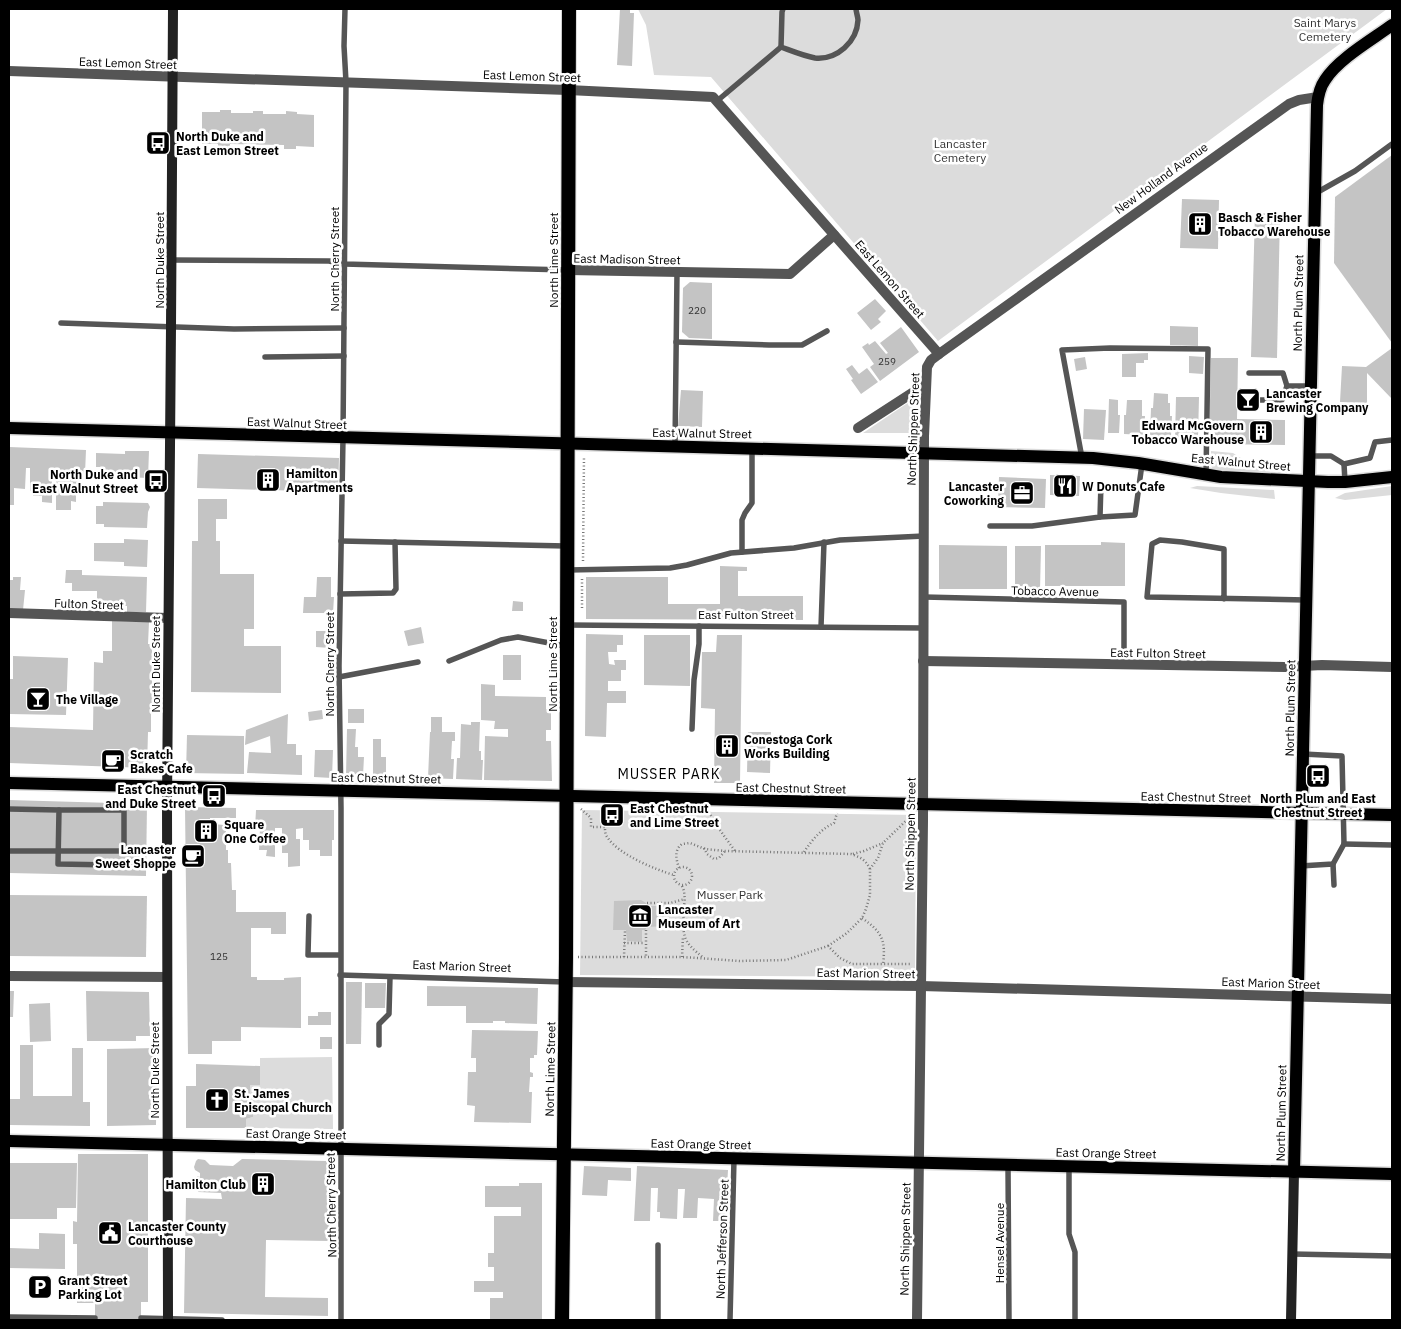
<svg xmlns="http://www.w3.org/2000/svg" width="1401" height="1329" font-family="'IBM Plex Sans',sans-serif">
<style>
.green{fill:#dcdcdc}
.building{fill:#c4c4c4}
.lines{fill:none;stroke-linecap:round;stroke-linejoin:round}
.primary-casing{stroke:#dbdbdb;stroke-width:15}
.trunk-casing{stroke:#dbdbdb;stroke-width:16}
.path{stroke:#777;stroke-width:2.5;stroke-dasharray:1 2.5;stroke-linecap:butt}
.service{stroke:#555;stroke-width:5.5}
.minor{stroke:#555;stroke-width:10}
.tertiary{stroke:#555;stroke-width:10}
.secondary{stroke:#222;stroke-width:10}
.primary{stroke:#000;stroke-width:12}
.trunk{stroke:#000;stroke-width:14}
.labels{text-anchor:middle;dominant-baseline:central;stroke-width:5;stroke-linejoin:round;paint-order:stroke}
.number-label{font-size:10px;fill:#313131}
.park-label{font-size:12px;fill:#333;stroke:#fff}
.street-label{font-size:12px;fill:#000;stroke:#fff}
.poi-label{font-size:12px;font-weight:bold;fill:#000;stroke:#fff;text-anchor:start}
.neighbourhood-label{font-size:14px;letter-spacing:1px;fill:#000;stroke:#fff}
</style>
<rect width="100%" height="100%" fill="#fff"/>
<g class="green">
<polygon points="638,9 1387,9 938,341 711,77 654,75 646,25"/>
<polygon points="912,400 912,433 863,433"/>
<polygon points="1211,451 1233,453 1255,467 1273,472 1214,470 1211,466"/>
<polygon points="1197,486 1274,490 1275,499 1221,493 1190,488"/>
<polygon points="1392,486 1392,495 1345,500 1335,498 1345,493"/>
<polygon points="582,810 916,815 915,977 580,975"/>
<polygon points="332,1057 333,1129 246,1128 246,1119 253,1117 254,1112 252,1106 248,1104 247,1096 250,1095 250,1085 260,1085 260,1058"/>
</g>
<g class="building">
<polygon points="620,9 630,9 630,13 634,13 632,66 617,65"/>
<polygon points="220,110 231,110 231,113 253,113 253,111 263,111 263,114 286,114 286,111 297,112 297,114 314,115 314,147 296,146 296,149 284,149 284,145 230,144 230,147 218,146 218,144 202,144 202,112 220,112"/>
<polygon points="1392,155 1392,343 1334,263 1335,197"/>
<polygon points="1182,199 1219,200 1218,249 1180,248"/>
<polygon points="1255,213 1280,214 1277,358 1251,357"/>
<polygon points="690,282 712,283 712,339 689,338 682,332 683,288"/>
<polygon points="875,299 886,311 878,319 881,322 871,330 857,313"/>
<polygon points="1170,326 1198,327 1198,346 1170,345"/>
<polygon points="901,327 919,352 880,381 870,367 874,364 862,347 868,343 869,345 875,341 886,354 888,353 880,343"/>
<polygon points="1392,348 1392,399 1367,373 1367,403 1340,402 1342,366 1366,367"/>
<polygon points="1148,353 1148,360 1144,360 1144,363 1136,363 1136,377 1122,377 1122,354"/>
<polygon points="1189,356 1204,357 1203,374 1189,373"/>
<polygon points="1085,357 1087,369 1076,371 1074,359"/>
<polygon points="1211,358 1238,358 1237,419 1285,420 1285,445 1209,444"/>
<polygon points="852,365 859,374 867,368 878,382 861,394 851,380 853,379 846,369"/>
<polygon points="681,390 703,391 702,427 678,426"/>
<polygon points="1154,393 1168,394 1168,403 1170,403 1170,416 1172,416 1171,436 1150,436 1151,408 1153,408"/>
<polygon points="1176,397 1199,397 1198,438 1175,438"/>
<polygon points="1109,399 1118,400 1118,415 1120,415 1119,433 1108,433"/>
<polygon points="1127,400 1142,400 1142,416 1145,416 1144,435 1124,434 1124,415 1126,415"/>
<polygon points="1084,409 1106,410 1104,440 1083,439"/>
<polygon points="9,447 86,450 85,474 81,474 80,495 76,495 76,502 71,501 71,510 56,510 56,468 52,468 52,503 42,502 42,496 33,496 33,491 30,491 30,468 26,468 25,489 14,488 14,505 9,505"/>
<polygon points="125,451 149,451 148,478 124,477 124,473 105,473 105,467 96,467 96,453 125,454"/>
<polygon points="198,454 339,458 338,492 197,488"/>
<polygon points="1050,475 1080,476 1079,496 1050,495"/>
<polygon points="999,477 1046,479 1045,508 998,507"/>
<polygon points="198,499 227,499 227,519 216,519 216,541 220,541 220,574 254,574 254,629 244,629 244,646 281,646 281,693 191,692 192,541 198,541"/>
<polygon points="103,502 148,503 150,507 148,512 147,528 104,527 104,524 96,524 96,506 103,506"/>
<polygon points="124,539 148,540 147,567 124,566 124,562 94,561 94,543 124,543"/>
<polygon points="1101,542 1125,543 1125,586 1045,586 1045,545 1101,545"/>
<polygon points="939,545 1007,546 1007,589 939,589"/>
<polygon points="1015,546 1041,546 1040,590 1015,590"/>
<polygon points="720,566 747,567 747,571 738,571 738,596 803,596 803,620 586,619 586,577 668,577 668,604 720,604"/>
<polygon points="66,570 82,570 82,575 147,577 146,612 127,612 127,606 97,605 97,591 72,591 72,583 65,583"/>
<polygon points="13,577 21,577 20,590 25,590 23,610 9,610 9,580 13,580"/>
<polygon points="317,577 331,577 331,597 334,597 333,613 303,613 304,597 316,597"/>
<polygon points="513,601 523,602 523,611 512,611"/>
<polygon points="112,621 149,622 148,644 152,644 152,685 155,685 155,704 151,704 151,732 148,732 147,768 9,763 9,727 93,730 94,662 103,663 103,651 112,651"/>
<polygon points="421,627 424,643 408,646 404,631"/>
<polygon points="316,631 332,631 331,648 316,647"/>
<polygon points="586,634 623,635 623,645 617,645 617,652 608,652 609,664 615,665 614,660 626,660 626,670 621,670 621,681 608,681 608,691 626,691 626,703 607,703 606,737 585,736"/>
<polygon points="644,635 690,635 690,686 644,685"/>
<polygon points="717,635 742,635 740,783 714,783 715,709 701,708 702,652 716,652"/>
<rect x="503" y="655" width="18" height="25"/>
<polygon points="13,656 68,658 66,715 9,714 9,679 13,679"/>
<polygon points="481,684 495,685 495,696 546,697 546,709 551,710 551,730 546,730 546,741 551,741 552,781 484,780 485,736 508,737 508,729 494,729 495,721 481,720"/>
<rect x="348" y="709" width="16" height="14"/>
<polygon points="322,710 323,719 309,721 308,712"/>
<polygon points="288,714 287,744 296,744 296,755 302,755 302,775 247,773 249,752 271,753 270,736 245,745 246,730"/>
<polygon points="431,717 442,717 442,732 455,732 455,741 452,741 451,759 454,759 453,779 428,778 430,732 431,732"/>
<polygon points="471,722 480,722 479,751 481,751 481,760 483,760 482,780 456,779 457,758 460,758 461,724 471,725"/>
<polygon points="347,729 356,729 355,747 358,747 358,757 364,757 363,776 346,776"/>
<polygon points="748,732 771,732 770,773 747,772"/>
<polygon points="187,735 244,736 244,774 186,773"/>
<polygon points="373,739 381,739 381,757 386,757 386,776 373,775"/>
<polygon points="315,750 333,750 332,778 314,777"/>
<polygon points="9,800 147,804 146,876 9,873"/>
<polygon points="185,807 236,808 236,818 210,818 210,824 226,825 226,850 228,850 228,863 231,863 232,890 236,890 236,912 286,912 286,934 271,934 271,928 251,928 251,977 257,977 257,980 284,980 284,978 301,977 301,1028 241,1027 241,1041 212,1041 212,1054 188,1054"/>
<polygon points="256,810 334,810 334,840 332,840 332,856 320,856 320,850 309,850 309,840 303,840 303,828 296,829 296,839 300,839 300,866 288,867 288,853 282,853 282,828 275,828 275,857 266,856 267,850 259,850 260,828 255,828"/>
<polygon points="9,895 147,896 146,957 9,956"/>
<polygon points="641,900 646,903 647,906 666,906 666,926 647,927 645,930 642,930 642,942 627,941 626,930 613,930 614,901"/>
<polygon points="346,982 362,982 361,1044 346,1044"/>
<polygon points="365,983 386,983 385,1008 365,1008"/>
<polygon points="427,986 538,988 537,1024 505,1023 505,1021 493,1021 493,1023 466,1023 466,1006 427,1006"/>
<polygon points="9,991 14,991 13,1017 9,1017"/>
<polygon points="86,991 149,992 150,1036 136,1036 136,1041 87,1041"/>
<polygon points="50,1003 51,1041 30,1042 29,1004"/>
<polygon points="318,1012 331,1012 331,1025 308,1025 308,1016 318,1016"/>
<polygon points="472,1030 538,1031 537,1055 534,1055 534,1058 530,1058 530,1072 533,1073 533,1077 530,1077 529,1092 532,1092 531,1123 474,1122 475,1106 467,1105 468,1072 476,1072 476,1058 471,1058"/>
<rect x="320" y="1037" width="12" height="12"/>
<polygon points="20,1045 33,1045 33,1096 72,1096 72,1048 83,1048 83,1102 90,1102 90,1126 9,1125 9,1099 20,1099"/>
<polygon points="157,1048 156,1125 107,1126 107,1049"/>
<polygon points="196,1064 260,1066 260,1085 250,1085 250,1096 247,1096 248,1104 252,1106 254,1112 253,1117 246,1119 246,1128 186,1128 186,1086 196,1086"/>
<polygon points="78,1154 148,1154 148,1302 141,1302 141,1320 95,1320 95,1303 77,1303 77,1244 73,1244 73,1221 77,1222"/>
<polygon points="198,1159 205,1160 210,1165 233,1166 242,1159 327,1161 330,1201 329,1241 266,1240 265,1297 328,1298 328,1316 184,1313 186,1198 222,1199 221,1193 198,1192 197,1176 200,1177 200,1173 195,1170 194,1167 196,1161"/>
<polygon points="9,1163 77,1163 76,1208 57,1208 57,1219 9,1219"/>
<polygon points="584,1166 631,1168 631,1181 608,1180 607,1196 582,1195"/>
<polygon points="637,1166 728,1170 725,1221 713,1221 714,1199 698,1198 697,1218 683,1218 685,1189 678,1189 677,1219 660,1218 660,1212 657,1212 658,1188 651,1188 650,1221 634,1221"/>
<polygon points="519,1183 542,1183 542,1320 490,1320 490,1298 503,1298 503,1292 474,1292 474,1281 494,1281 494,1267 488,1267 488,1253 494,1253 494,1216 521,1216 521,1207 485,1207 485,1186 519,1186"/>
<polygon points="39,1233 65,1234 65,1269 9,1268 9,1248 39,1249"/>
</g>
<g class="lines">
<defs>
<g id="primary">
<polyline points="9,428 1093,458 1138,463 1221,477 1328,482 1345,482 1392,477"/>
<polyline points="9,783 1392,815"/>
<polyline points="9,1141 1392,1174"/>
<path d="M1294,1172L1317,105C1318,96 1320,87 1325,80C1338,59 1373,39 1392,25"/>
</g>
<polyline id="trunk" points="562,1320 566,958 569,9"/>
</defs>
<use href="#primary" class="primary-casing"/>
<use href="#trunk" class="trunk-casing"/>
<g class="path">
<polyline points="583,561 584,456"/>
<polyline points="582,608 582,579"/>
<path d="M581,809L591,818V827H605C605,831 605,835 608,838C618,854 656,870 674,875"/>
<polyline points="709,812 717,826 735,851"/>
<polyline points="704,848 707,854 714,859 719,858 725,851"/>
<path d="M804,852C812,840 821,829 834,823L837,813"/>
<polyline points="853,854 864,851 883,843"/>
<circle cx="683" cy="876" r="9"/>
<path d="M679,868C676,859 674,850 682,844L690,843L705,849L725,851L851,854C860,857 866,860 870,869"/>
<path d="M682,886C685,892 685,899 684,906C683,934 680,940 704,958"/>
<polyline points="647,903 670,903 685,899"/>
<path d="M862,918C882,932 886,940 883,965"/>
<polyline points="646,930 646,957"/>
<polyline points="624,943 645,943"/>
<polyline points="828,946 847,933 862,918 866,909 870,895 870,869 878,858 883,843 911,816"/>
<polyline points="578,957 682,957 740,961 786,960 828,946 840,958 852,964 911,964"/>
<polyline points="624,957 625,931"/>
<polyline points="682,957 683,936"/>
</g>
<g class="service">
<path d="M783,9L782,12L781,47C792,51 804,56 815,58C837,60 857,42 858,20C858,17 856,12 856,9"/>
<polyline points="717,101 781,47"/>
<polyline points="1316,193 1355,171 1392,144"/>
<polyline points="171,260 329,261 344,264 568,270"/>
<polyline points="61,323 234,329 344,328"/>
<polyline points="676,342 769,345 802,345 827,331"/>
<polyline points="265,357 344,356"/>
<polyline points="1249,373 1283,373 1287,386 1310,386"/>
<polyline points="1249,400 1282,400 1287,386"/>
<polyline points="675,446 677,273"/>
<polyline points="1309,456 1331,456 1344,464"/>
<polyline points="1082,458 1062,350 1110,348 1208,349 1206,475"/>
<polyline points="1345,482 1344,464 1370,458 1375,442 1392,440"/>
<polyline points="1100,517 1135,515 1142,464"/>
<polyline points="990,526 1032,526 1100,517 1101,483"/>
<polyline points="341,541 566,546"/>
<polyline points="742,552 742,520 745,513 752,503 752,448"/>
<polyline points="568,570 670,568 687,565 731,553 794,548 840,540 924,536"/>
<polyline points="340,594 393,593 396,589 395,542"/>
<polyline points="924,597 1124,602 1124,664"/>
<polyline points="1224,599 1224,549 1182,542 1160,540 1152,544 1147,597 1306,600"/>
<polyline points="568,625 924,628"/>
<polyline points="821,627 824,542"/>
<polyline points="449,661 501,640 518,637 565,646"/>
<polyline points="339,677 418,662"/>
<polyline points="692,729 694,680 699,644 699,626"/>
<polyline points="9,809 59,810 58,864 167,866"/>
<polyline points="1344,844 1392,845"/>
<polyline points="9,851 124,851 124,810 59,810"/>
<polyline points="1333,864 1334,885"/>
<polyline points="1300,866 1333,864 1344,844 1342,756 1303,754"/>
<polyline points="309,916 308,955 340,955"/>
<polyline points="340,975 565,982"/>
<polyline points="379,1045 379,1024 389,1014 390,977"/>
<polyline points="1008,1165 1009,1320"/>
<polyline points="1069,1166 1069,1234 1075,1252 1075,1320"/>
<polyline points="658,1245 658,1320"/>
<polyline points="1292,1254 1392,1256"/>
<polyline points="9,1317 95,1318"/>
<polyline points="141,1318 222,1320"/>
<polyline points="341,1320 341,808 339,666 343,438 346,82 344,46 345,9"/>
<polyline points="730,1320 734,1159"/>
</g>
<g class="minor">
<polyline points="568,90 713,97 939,354"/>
<polyline points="568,270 790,274 834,235"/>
<polyline points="858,428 926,384"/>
<polyline points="9,613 168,618"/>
<polyline points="923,661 1285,667 1322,665 1392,667"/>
<polyline points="9,976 167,977"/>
<polyline points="566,982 921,986 1392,999"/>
<polyline points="917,1320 923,821 924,436 927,367 931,360 939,354 1289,104 1299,100 1318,97"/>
</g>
<polyline class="tertiary" points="9,71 568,90"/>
<g class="secondary">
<polyline points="168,1320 167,803 171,327 173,9"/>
<polyline points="1291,1320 1294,1172"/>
</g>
<use href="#primary" class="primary"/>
<use href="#trunk" class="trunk"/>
</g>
<defs>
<symbol id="bus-square" viewBox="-11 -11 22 22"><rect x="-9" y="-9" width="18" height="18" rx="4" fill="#000" stroke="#fff"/><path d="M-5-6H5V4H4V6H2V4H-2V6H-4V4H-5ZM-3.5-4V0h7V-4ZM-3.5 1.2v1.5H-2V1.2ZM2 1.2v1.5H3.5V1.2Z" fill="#fff"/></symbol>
<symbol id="building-square" viewBox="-11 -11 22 22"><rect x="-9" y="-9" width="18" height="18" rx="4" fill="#000" stroke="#fff"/><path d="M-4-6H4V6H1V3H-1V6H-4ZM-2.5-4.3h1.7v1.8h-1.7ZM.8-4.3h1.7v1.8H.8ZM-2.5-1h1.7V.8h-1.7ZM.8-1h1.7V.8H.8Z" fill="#fff"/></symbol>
<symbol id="bar-square" viewBox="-11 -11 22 22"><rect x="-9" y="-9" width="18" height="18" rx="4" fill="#000" stroke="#fff"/><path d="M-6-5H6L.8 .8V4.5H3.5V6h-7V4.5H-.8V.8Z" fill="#fff"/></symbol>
<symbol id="restaurant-square" viewBox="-11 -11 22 22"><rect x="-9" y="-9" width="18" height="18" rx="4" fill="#000" stroke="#fff"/><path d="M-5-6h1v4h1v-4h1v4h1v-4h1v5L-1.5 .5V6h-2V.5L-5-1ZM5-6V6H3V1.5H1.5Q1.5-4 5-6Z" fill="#fff"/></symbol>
<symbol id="office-square" viewBox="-11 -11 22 22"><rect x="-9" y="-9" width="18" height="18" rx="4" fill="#000" stroke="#fff"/><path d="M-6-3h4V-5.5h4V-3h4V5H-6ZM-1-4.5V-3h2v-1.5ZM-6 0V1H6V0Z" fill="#fff"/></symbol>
<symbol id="cafe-square" viewBox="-11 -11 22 22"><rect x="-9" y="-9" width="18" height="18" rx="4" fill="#000" stroke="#fff"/><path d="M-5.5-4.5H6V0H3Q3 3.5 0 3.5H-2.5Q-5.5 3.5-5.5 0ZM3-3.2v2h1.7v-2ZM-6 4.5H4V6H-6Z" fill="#fff"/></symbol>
<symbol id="museum-square" viewBox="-11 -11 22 22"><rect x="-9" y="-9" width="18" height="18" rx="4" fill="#000" stroke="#fff"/><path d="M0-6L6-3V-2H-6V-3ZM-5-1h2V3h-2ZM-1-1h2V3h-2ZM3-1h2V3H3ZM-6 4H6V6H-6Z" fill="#fff"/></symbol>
<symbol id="church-square" viewBox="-11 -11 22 22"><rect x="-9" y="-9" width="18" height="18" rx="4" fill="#000" stroke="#fff"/><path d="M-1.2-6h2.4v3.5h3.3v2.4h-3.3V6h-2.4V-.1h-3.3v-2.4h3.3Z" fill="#fff"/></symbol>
<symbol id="civic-square" viewBox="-11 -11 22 22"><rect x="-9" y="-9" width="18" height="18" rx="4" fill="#000" stroke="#fff"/><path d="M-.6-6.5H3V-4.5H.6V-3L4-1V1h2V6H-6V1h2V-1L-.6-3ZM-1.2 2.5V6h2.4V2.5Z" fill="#fff"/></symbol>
<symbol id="parking-square" viewBox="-11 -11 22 22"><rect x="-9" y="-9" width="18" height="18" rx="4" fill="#000" stroke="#fff"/><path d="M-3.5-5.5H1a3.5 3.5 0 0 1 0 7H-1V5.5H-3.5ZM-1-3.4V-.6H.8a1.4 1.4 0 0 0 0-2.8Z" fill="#fff"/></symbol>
</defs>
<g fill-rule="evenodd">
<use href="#bus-square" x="144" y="129" width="28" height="28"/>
<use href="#building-square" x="1186" y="210" width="28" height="28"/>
<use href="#bar-square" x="1234" y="386" width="28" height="28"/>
<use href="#building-square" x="1247" y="418" width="28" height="28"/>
<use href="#building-square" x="254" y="466" width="28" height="28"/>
<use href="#bus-square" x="142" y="467" width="28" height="28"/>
<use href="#restaurant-square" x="1051" y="472" width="28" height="28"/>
<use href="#office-square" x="1008" y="479" width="28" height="28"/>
<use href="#bar-square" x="24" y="685" width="28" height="28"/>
<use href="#building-square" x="713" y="732" width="28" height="28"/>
<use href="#cafe-square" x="99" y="747" width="28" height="28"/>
<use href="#bus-square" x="1304" y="762" width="28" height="28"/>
<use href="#bus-square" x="200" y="782" width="28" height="28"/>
<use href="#bus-square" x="598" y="801" width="28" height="28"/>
<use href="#building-square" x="192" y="817" width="28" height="28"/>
<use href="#cafe-square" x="179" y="842" width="28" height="28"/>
<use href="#museum-square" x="626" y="902" width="28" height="28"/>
<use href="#church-square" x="203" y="1086" width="28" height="28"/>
<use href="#building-square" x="249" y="1170" width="28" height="28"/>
<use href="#civic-square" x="96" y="1219" width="28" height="28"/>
<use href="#parking-square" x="26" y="1273" width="28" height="28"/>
</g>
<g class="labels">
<g class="number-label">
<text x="697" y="310">220</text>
<text x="887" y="361">259</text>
<text x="219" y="956">125</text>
</g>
<g class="park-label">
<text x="1325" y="22">Saint Marys<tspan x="1325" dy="14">Cemetery</tspan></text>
<text x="960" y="143">Lancaster<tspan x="960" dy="14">Cemetery</tspan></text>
<text x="730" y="894">Musser Park</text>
</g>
<g class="street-label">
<text transform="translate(128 63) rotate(2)">East Lemon Street</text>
<text transform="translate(532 76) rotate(2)">East Lemon Street</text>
<text transform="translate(1161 178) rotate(-36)">New Holland Avenue</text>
<text transform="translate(334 259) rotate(-90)">North Cherry Street</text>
<text transform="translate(627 259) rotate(1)">East Madison Street</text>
<text transform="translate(159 260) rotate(-90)">North Duke Street</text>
<text transform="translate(553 260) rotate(-90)">North Lime Street</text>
<text transform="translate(890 279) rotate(49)">East Lemon Street</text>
<text transform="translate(1298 303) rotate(-89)">North Plum Street</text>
<text transform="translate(297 423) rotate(2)">East Walnut Street</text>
<text transform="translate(913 429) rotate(-88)">North Shippen Street</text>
<text transform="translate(702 433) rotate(1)">East Walnut Street</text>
<text transform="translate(1241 462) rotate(5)">East Walnut Street</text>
<text transform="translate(1055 591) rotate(1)">Tobacco Avenue</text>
<text transform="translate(89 604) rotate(2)">Fulton Street</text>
<text x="746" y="614">East Fulton Street</text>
<text transform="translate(1158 653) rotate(1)">East Fulton Street</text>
<text transform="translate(155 664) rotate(-90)">North Duke Street</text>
<text transform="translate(329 664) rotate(-90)">North Cherry Street</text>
<text transform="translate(552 664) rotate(-90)">North Lime Street</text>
<text transform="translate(1290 708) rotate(-89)">North Plum Street</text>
<text transform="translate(386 778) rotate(1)">East Chestnut Street</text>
<text transform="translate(791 788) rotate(1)">East Chestnut Street</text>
<text transform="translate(1196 797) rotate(1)">East Chestnut Street</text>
<text transform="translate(910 834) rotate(-89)">North Shippen Street</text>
<text transform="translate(462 966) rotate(2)">East Marion Street</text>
<text transform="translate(866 973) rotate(1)">East Marion Street</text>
<text transform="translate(1271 983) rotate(2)">East Marion Street</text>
<text transform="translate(550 1069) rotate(-89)">North Lime Street</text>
<text transform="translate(154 1070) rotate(-90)">North Duke Street</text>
<text transform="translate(1281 1113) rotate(-89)">North Plum Street</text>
<text transform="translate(296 1134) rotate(1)">East Orange Street</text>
<text transform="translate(701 1144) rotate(1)">East Orange Street</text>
<text transform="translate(1106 1153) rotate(1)">East Orange Street</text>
<text transform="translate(331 1205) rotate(-91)">North Cherry Street</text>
<text transform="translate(722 1239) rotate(-88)">North Jefferson Street</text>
<text transform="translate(905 1239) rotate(-89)">North Shippen Street</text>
<text transform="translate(999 1243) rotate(-90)">Hensel Avenue</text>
</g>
<g class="poi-label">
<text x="176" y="136">North Duke and<tspan x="176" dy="14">East Lemon Street</tspan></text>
<text x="1218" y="217">Basch &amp; Fisher<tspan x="1218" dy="14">Tobacco Warehouse</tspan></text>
<text x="1266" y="393">Lancaster<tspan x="1266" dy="14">Brewing Company</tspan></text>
<text x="1244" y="425" text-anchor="end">Edward McGovern<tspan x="1244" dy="14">Tobacco Warehouse</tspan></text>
<text x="286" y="473">Hamilton<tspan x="286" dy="14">Apartments</tspan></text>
<text x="138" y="474" text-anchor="end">North Duke and<tspan x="138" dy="14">East Walnut Street</tspan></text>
<text x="1004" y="486" text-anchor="end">Lancaster<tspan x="1004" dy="14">Coworking</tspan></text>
<text x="1082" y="486">W Donuts Cafe</text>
<text x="56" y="699">The Village</text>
<text x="744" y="739">Conestoga Cork<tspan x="744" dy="14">Works Building</tspan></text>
<text x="130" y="754">Scratch<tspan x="130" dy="14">Bakes Cafe</tspan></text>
<text x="196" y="789" text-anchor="end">East Chestnut<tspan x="196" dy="14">and Duke Street</tspan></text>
<text x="1318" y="798" text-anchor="middle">North Plum and East<tspan x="1318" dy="14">Chestnut Street</tspan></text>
<text x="630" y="808">East Chestnut<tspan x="630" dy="14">and Lime Street</tspan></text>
<text x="224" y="824">Square<tspan x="224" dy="14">One Coffee</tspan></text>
<text x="176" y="849" text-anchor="end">Lancaster<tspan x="176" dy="14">Sweet Shoppe</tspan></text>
<text x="658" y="909">Lancaster<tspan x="658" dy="14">Museum of Art</tspan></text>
<text x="234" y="1093">St. James<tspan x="234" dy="14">Episcopal Church</tspan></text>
<text x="246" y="1184" text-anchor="end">Hamilton Club</text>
<text x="128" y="1226">Lancaster County<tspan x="128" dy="14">Courthouse</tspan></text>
<text x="58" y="1280">Grant Street<tspan x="58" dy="14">Parking Lot</tspan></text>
</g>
<g class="neighbourhood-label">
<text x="669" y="774">MUSSER PARK</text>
</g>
</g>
<rect width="1401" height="1329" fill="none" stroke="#000000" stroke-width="20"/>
</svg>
